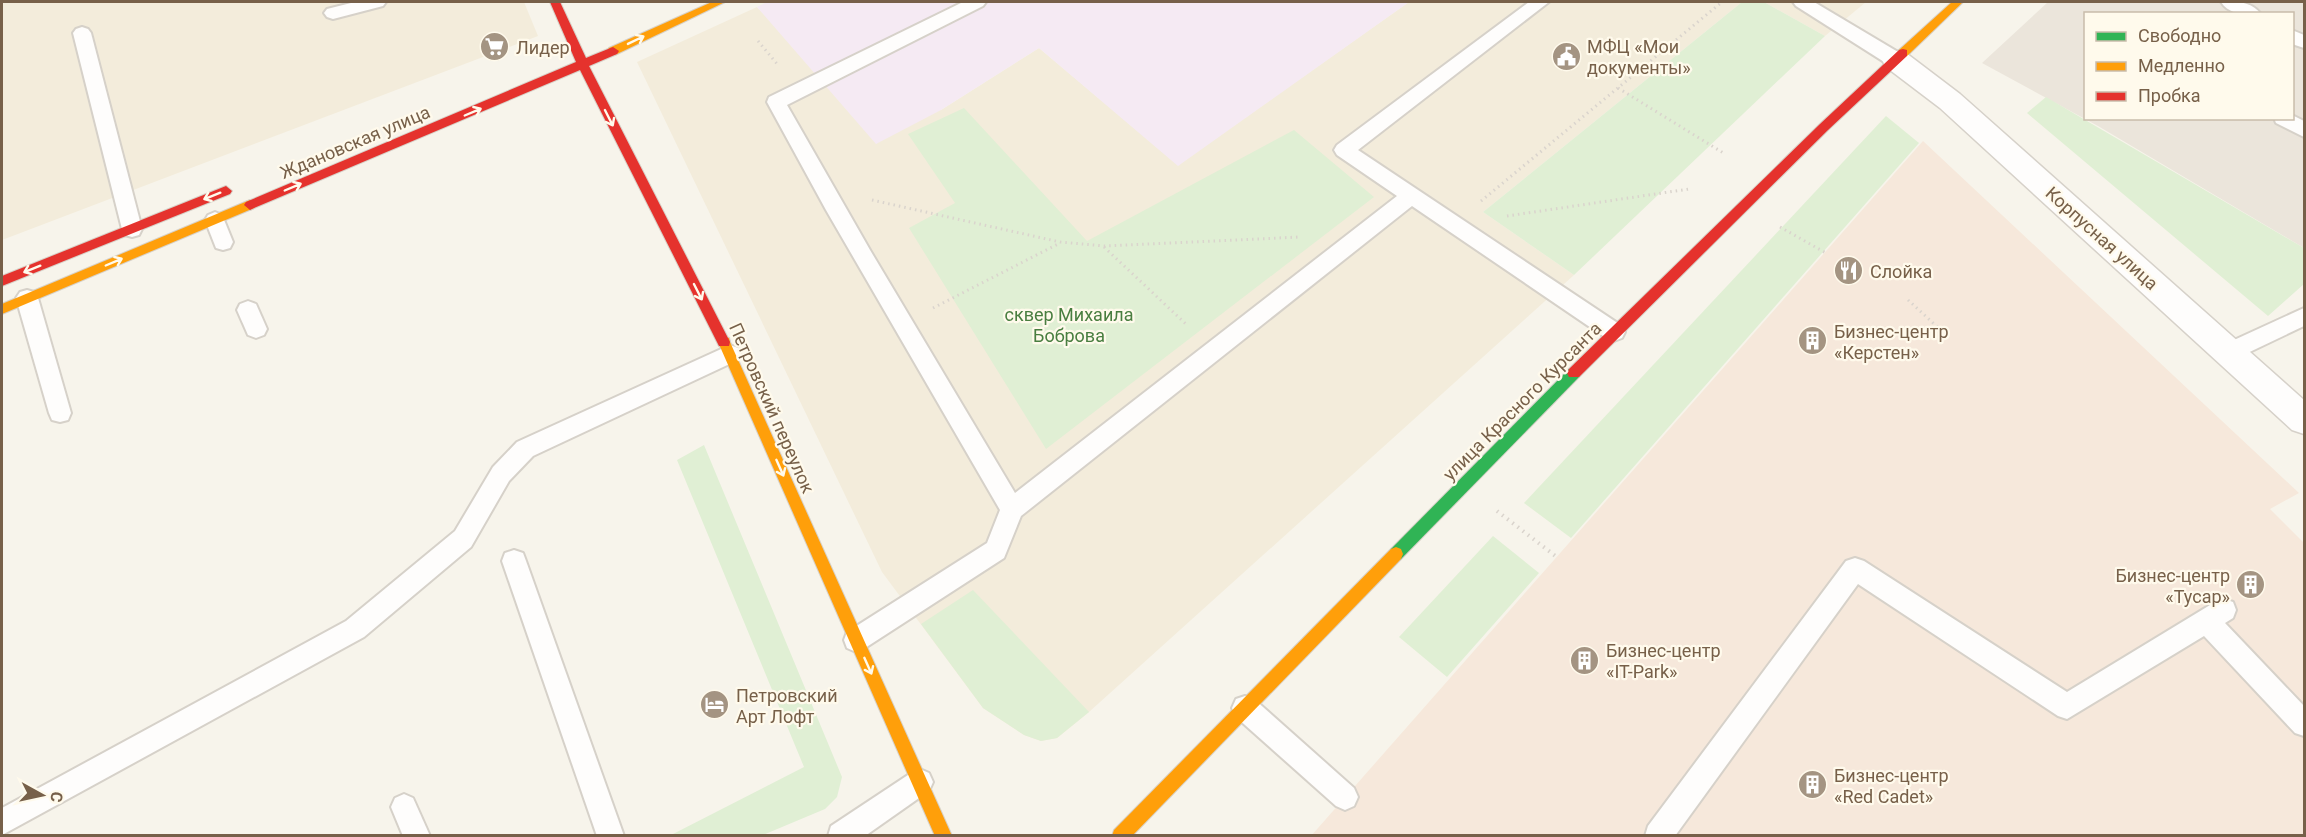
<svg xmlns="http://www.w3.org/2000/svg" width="2306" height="837" font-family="Roboto,sans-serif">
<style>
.residential{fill:#f3ecdb}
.commercial{fill:#f6e8db}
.industrial{fill:#ebe5db;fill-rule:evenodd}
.education{fill:#f5eaf3}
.green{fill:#e0efd4}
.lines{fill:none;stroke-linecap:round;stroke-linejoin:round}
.lane-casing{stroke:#d6d1c9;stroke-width:4}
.street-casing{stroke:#d6d1c9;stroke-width:3}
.fast-casing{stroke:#d7d1c8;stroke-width:2}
.slow-casing{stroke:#d7d1c8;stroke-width:2}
.jam-casing{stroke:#d7d1c8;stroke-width:2}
.path-far1{stroke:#dad4cd;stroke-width:3;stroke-dasharray:1.5 4;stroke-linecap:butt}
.path{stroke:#dad4cd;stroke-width:4;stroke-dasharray:1.5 5;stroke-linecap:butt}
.lane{fill:#fefdfc;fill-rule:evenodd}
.street{fill:#fefdfc;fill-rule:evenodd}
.fast{fill:#30b455;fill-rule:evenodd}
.slow{fill:#ff9f0a;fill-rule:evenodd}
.jam{fill:#e5322d;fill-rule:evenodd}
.oneway{stroke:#fffaec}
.labels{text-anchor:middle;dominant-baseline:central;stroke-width:4.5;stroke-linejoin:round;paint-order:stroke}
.poi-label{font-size:18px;fill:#776049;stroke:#fffaec;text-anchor:start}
.street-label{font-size:18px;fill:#776049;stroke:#fffaec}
.park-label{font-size:18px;fill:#497e40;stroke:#fffaec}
</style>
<rect width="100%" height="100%" fill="#f7f4eb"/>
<g class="residential">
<polygon points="2,2 524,2 538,36 2,240"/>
<polygon points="1409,2 1742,2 1483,212 1574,275 1089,712 1057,738 1041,741 1024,735 983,708 882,572 637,62 757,7 824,78 941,110 1039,48 1178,165"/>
<polygon points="1764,2 1866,2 1825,36"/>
</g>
<polygon class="commercial" points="1923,141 2299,493 2270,509 2304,543 2304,835 1311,836"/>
<path class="industrial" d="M2048,2H2304V248L2098,126L1982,63ZM2086,14H2292V118H2086Z"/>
<polygon class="education" points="767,2 1409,2 1178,166 1039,48 941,110 876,144 757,7"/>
<g class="green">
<polygon points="1742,2 1764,2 1825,36 1574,275 1483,212"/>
<polygon points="2046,97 2304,248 2304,284 2268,316 2027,113"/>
<polygon points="964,108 1087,241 1294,130 1374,197 1046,449 909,228 955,203 908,134"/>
<polygon points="1886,116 1919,143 1571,538 1524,503"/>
<polygon points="704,445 842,777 837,797 825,809 763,835 673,834 804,767 677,460"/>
<polygon points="1493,536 1539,573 1447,677 1399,637"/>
<polygon points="973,590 1089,712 1057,738 1041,741 1024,735 983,708 921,624"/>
</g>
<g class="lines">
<defs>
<g id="lane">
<polygon points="355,2 386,2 383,6 333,19 327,17 324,13 327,9"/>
<polygon points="963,2 986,2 983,6 787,105 870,250 1015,493 1397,196 1337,155 1334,150 1337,145 1529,2 1549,2 1358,150 1622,326 1625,332 1622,338 1614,341 1606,338 1412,206 1021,516 1004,558 865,648 856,652 847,648 844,640 847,632 987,543 1000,510 826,210 767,102 769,97"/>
<polygon points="1793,2 1814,2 1903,55 1905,60 1903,65 1896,66 1889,65 1796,6"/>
<path d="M2221,2C2235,1 2251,1 2261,14C2246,14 2230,16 2221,2Z"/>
<polygon points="82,27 88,29 91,33 142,229 139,235 132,237 125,235 122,229 73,33 76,29"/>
<polygon points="2292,30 2304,35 2304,48 2292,44"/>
<polygon points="2292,115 2304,121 2304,137 2276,123 2274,118 2292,118"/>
<polygon points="215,212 222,215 233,242 230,248 223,250 216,248 205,220 208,215"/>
<polygon points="27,290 34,292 38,298 71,413 68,420 60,422 52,420 49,413 16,298 20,292"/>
<polygon points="248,301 256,304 267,329 264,335 256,338 248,335 237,310 240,304"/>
<polygon points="2304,308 2304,326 2237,358 2229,361 2221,358 2218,352 2221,346"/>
<polygon points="730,345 738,348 741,354 738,360 533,456 509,481 471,547 364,637 2,835 2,808 346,621 455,531 493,467 517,442"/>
<polygon points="514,550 523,553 526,561 624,836 597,836 502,561 505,553"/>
<polygon points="1855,558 1864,561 2067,692 2215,602 2224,599 2233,602 2236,610 2233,618 2225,623 2304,706 2304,736 2295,733 2204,636 2067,719 2058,716 1858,584 1675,836 1645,836 1648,826 1846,561"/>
<polygon points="1245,696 1254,699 1354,788 1358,797 1354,806 1345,810 1336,806 1236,717 1232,708 1236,699"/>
<polygon points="920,769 929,773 933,782 929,791 865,836 828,836 831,826 911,773"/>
<polygon points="404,794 413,798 430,836 403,836 391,807 395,798"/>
</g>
<polygon id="street" points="1896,51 1906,53 1960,94 2304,400 2304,434 2292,430 1940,108 1886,67 1882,60 1886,53"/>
<polygon id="fast" points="1574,368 1579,369 1581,373 1579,377 1401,559 1396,561 1391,559 1389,554 1391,549 1569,369"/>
<g id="slow">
<polygon points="712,2 725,2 617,54 613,55 607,51 609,48"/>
<polygon points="1952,2 1963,2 1907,56 1899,56 1899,50"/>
<polygon points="250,200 256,205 254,208 2,314 2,304"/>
<polygon points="724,337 729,338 730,342 952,836 935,836 718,342 719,338"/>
<polygon points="1396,547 1401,549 1403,554 1401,559 1132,836 1112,836 1114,830 1391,549"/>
</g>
<g id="jam">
<polygon points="550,2 560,2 586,58 613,47 619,51 617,54 589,66 730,342 729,346 719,346 580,70 254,208 250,210 244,205 246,202 576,62"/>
<polygon points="1903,49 1907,50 1907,56 1828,130 1579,377 1569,377 1567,373 1569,369 1820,124 1899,50"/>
<polygon points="226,186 232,191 230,194 2,286 2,276"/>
</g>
</defs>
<use href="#lane" class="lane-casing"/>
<use href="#street" class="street-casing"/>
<use href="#fast" class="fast-casing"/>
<use href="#slow" class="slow-casing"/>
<use href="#jam" class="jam-casing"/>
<g class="path-far1">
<polyline points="758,41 778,65"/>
<polyline points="1618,88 1725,154"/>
<polyline points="872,200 1060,242 1104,246 1300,237"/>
<polyline points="1481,201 1722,2"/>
<polyline points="1507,216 1689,189"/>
<polyline points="1780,227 1826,253"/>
<polyline points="1104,247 1188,326"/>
<polyline points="1908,300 1943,332"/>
<polyline points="933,308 1060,243"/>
</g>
<polyline class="path" points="1497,511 1558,558"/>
<use href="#lane" class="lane"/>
<use href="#street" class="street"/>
<use href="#fast" class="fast"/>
<use href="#slow" class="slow"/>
<use href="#jam" class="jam"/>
</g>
<defs><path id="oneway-shaft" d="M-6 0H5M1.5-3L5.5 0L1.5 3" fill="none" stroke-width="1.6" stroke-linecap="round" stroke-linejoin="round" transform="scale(1.5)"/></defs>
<g class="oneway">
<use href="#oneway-shaft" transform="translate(636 40) rotate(-26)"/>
<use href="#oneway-shaft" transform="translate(473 112) rotate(-23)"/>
<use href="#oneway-shaft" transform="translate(609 118) rotate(63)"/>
<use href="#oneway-shaft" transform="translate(293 187) rotate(-23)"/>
<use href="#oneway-shaft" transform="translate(212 196) rotate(158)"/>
<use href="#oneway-shaft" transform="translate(114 262) rotate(-23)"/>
<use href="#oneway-shaft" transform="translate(32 269) rotate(158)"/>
<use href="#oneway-shaft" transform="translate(698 292) rotate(63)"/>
<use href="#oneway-shaft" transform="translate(780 468) rotate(66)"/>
<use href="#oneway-shaft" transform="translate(868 666) rotate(66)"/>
</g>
<defs>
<symbol id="supermarket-disc" viewBox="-11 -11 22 22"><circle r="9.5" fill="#a49482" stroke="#fffaec"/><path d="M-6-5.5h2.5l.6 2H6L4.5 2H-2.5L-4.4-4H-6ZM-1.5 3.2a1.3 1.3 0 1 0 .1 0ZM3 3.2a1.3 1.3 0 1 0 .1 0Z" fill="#fff"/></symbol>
<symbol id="civic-disc" viewBox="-11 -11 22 22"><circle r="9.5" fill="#a49482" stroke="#fffaec"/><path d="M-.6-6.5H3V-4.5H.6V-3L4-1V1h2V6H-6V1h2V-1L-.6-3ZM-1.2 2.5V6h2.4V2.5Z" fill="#fff"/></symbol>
<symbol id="restaurant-disc" viewBox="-11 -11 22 22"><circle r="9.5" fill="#a49482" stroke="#fffaec"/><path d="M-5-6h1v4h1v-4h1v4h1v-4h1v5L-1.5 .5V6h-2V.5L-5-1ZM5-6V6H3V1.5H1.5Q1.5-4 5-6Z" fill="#fff"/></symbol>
<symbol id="building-disc" viewBox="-11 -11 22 22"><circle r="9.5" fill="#a49482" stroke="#fffaec"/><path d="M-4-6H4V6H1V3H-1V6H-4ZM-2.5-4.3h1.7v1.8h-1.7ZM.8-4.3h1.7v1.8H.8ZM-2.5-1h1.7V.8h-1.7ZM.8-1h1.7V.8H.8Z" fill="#fff"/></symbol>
<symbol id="hotel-disc" viewBox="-11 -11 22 22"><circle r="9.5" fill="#a49482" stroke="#fffaec"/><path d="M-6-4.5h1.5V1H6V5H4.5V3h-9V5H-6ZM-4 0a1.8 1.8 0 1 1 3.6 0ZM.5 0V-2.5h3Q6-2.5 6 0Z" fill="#fff"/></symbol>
</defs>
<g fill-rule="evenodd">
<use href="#supermarket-disc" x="478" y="30" width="33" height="33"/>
<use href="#civic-disc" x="1550" y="40" width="33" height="33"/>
<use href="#restaurant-disc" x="1832" y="254" width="33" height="33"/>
<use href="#building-disc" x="1796" y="324" width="33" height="33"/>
<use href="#building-disc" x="2234" y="568" width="33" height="33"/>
<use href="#building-disc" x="1568" y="644" width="33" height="33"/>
<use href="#hotel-disc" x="698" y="688" width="33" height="33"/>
<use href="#building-disc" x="1796" y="768" width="33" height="33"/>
</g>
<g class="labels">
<g class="poi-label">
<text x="1587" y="46">МФЦ «Мои<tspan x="1587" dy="21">документы»</tspan></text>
<text x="516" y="47">Лидер</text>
<text x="1870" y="271">Слойка</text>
<text x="1834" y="331">Бизнес-центр<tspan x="1834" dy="21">«Керстен»</tspan></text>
<text x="2230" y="575" text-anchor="end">Бизнес-центр<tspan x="2230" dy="21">«Тусар»</tspan></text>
<text x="1606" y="650">Бизнес-центр<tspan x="1606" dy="21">«IT-Park»</tspan></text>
<text x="736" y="695">Петровский<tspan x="736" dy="21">Арт Лофт</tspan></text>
<text x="1834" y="775">Бизнес-центр<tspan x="1834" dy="21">«Red Cadet»</tspan></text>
</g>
<g class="street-label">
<text transform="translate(355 142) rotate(-23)">Ждановская улица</text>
<text transform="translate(2102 238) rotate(42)">Корпусная улица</text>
<text transform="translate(1522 401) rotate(-45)">улица Красного Курсанта</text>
<text transform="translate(772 408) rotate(66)">Петровский переулок</text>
</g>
<g class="park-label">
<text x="1069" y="314">сквер Михаила<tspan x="1069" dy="21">Боброва</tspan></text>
</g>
</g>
<rect width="2306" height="837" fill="none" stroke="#776049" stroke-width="6"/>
<rect x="2084" y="12" width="210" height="108" fill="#fffaec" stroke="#c9bcab" stroke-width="1.5"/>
<rect x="2096" y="32" width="30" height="9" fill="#30b455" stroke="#c9bcab" stroke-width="1.5"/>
<text x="2138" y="42" font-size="18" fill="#776049">Свободно</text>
<rect x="2096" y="62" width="30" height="9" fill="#ff9f0a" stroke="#c9bcab" stroke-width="1.5"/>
<text x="2138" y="72" font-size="18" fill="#776049">Медленно</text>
<rect x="2096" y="92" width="30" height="9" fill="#e5322d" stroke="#c9bcab" stroke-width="1.5"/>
<text x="2138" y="102" font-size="18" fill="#776049">Пробка</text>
<g transform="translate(42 795) rotate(98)" stroke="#fffaec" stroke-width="4.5" paint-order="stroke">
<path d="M0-4.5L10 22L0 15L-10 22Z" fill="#776049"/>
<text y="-9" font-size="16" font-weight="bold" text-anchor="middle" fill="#776049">С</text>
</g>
</svg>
